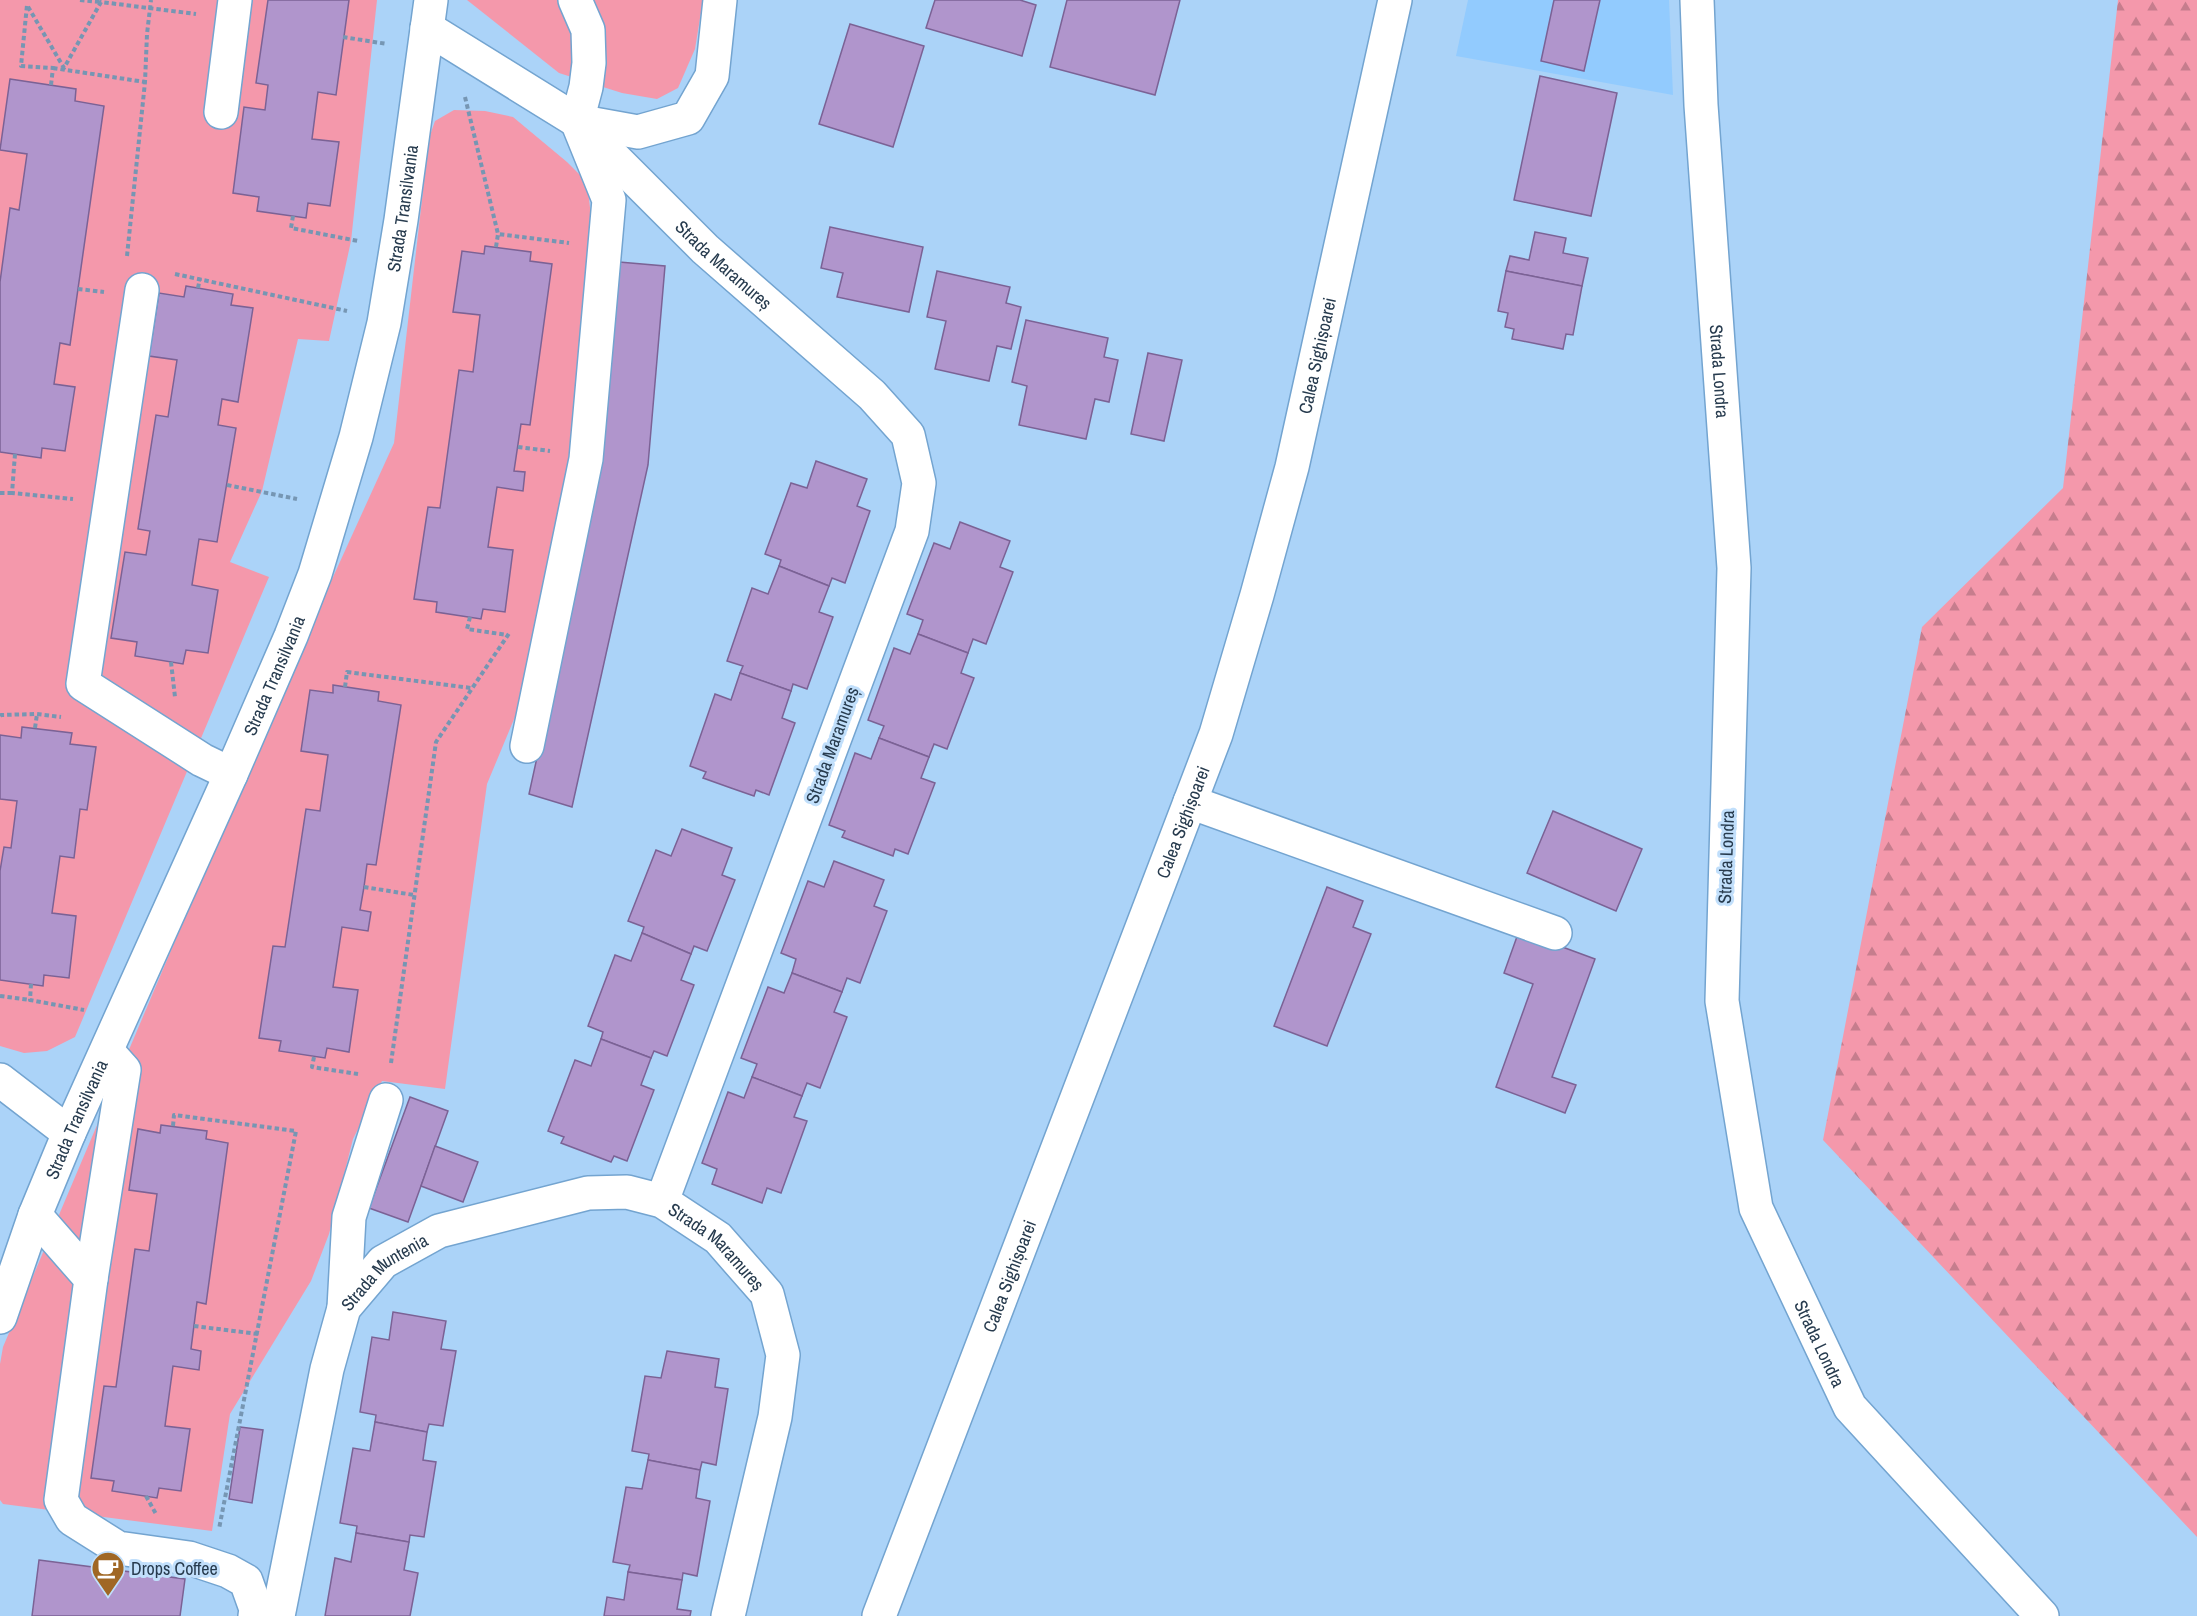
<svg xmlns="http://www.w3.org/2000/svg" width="2197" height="1616" font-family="'Archivo Narrow',sans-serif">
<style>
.built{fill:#92cbfe}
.green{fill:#f498ab}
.forest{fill:url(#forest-firs)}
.building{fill:#b095cc;stroke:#7b6295;stroke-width:1.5}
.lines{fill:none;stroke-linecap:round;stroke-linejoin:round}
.minor-casing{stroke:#73a4d0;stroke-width:36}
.major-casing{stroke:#73a4d0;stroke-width:36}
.path{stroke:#7696b3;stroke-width:4;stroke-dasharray:4.5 3;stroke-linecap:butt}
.minor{stroke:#fff;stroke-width:33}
.major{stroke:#fff;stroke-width:33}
.labels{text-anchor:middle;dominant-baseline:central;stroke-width:6;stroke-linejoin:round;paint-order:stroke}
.street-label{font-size:18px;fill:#273b4e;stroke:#c1dffb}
.poi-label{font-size:18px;fill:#273b4e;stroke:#c1dffb;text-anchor:start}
</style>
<defs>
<pattern id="forest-firs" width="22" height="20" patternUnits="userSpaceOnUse" patternTransform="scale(1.5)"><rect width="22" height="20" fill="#f498ab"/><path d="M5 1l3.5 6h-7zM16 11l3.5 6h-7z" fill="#c67d8d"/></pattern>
</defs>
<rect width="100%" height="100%" fill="#abd3f8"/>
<polygon class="built" points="1468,0 1669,0 1673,95 1456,56"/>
<g class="green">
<polygon points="0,0 377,0 351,241 329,341 298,339 262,491 230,562 269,577 75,1037 47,1051 24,1053 0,1046"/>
<polygon points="467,0 703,0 695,49 678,88 657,99 622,93 559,73"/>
<polygon points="454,110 485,111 513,117 567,162 587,182 593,233 567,502 543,613 517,712 487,784 445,1089 382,1081 353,1139 329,1234 311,1281 230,1414 212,1531 3,1504 0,1500 0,1364 3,1347 278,698 394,443 423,191 425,150 435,121"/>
</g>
<polygon class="forest" points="2118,0 2197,0 2197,1537 1823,1140 1922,627 2063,488"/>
<g class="building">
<polygon points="268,0 349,0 336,95 318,92 312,139 339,142 330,206 308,203 306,218 257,211 259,197 233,193 244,107 265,110 268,85 256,83"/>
<polygon points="935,0 1020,0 1036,5 1022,56 926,28"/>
<polygon points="1067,0 1180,0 1155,95 1050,67"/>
<polygon points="1554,0 1600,0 1584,71 1541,61"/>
<polygon points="850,24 924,46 893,147 819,124"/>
<polygon points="1540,76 1617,93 1591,216 1514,200"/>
<polygon points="10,79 76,89 75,101 104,106 70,345 60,343 54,384 75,387 65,451 42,448 41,458 0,452 0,282 10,208 19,210 27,154 0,150"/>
<polygon points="830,227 923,247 909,312 837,297 843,273 821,268"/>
<polygon points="1535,232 1566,238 1563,253 1588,258 1582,286 1506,271 1510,256 1529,260"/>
<polygon points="485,246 531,252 530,261 552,264 530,425 521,424 514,471 525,472 523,491 497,487 488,547 513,550 505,612 483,609 481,619 436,612 437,602 414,599 428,507 440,508 459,370 473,372 480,315 453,312 462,251 484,254"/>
<polygon points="619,262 665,266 648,465 572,807 529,794 602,460"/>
<polygon points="937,271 1010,287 1006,303 1021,307 1011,349 997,346 989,381 935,369 946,321 927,317"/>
<polygon points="1506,271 1582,286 1573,335 1566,334 1563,349 1512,339 1514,329 1505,327 1508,313 1498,311"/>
<polygon points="186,286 233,294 231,305 253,308 238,402 222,399 218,425 236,428 217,542 199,539 192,585 218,590 208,653 186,650 183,664 135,656 137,642 111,638 125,552 146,555 150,531 138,529 156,415 168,417 177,360 149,356 159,293 184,297"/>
<polygon points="1026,320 1108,338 1104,357 1118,360 1109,402 1095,399 1086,439 1019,425 1027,386 1012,382"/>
<polygon points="1148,353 1182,360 1164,441 1131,434"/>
<polygon points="816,461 867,479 857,506 870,511 845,583 832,578 829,586 779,566 781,560 765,554 791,483 807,488"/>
<polygon points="960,522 1010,541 1000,567 1013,572 986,644 973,639 968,653 918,634 923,620 907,614 934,543 950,549"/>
<polygon points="779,566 829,586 819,612 833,617 807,689 793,684 791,691 740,673 743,666 727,661 752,588 768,594"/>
<polygon points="918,634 968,653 961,673 974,678 947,749 934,744 929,757 879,738 884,726 868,720 894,648 910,654"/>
<polygon points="740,673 791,691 782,718 795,723 769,795 756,790 754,796 731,788 703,778 706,772 690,766 715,694 731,700"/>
<polygon points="333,685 379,692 378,701 401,705 376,865 367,864 364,887 360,910 371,912 368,931 342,927 333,987 358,990 349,1052 327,1048 325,1058 279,1051 281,1041 259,1038 273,946 285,947 306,809 320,811 328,755 301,751 310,690 333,693"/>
<polygon points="22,727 72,733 70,744 96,747 87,810 80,809 74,858 60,856 52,913 76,916 69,978 44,975 43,986 0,980 0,871 4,847 11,848 17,801 0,799 0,735 21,738"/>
<polygon points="879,738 929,757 921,778 935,783 908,854 895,849 893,856 842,837 845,831 829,825 855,753 871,759"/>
<polygon points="1553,811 1642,849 1616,911 1527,873"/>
<polygon points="682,829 732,848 722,875 735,880 707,951 694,946 691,954 642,933 644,927 628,921 656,850 671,856"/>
<polygon points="834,861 884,880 874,906 887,911 860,983 847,978 842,992 792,973 796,959 781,953 808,881 824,887"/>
<polygon points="1327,887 1363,901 1353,927 1371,934 1327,1046 1274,1026"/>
<polygon points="1519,931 1595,959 1552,1077 1576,1085 1565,1113 1496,1087 1533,984 1504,973"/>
<polygon points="642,933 691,954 681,980 694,985 667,1056 654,1051 651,1058 601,1039 603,1032 588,1026 615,955 631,961"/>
<polygon points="792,973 842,992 834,1012 847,1017 820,1088 807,1083 802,1096 752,1077 757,1064 741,1058 768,987 784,993"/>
<polygon points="601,1039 651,1058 641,1085 654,1090 627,1161 614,1156 611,1162 561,1143 564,1137 548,1131 575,1060 591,1066"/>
<polygon points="752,1077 802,1096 794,1117 807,1121 781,1193 767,1188 762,1203 712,1184 717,1169 702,1163 728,1092 744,1098"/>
<polygon points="410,1097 448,1111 408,1222 369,1208"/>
<polygon points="161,1125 207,1131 206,1139 228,1143 206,1304 197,1302 191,1349 201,1351 199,1370 173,1366 165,1426 190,1429 181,1491 159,1488 157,1498 112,1491 114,1481 91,1478 104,1386 116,1387 135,1249 149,1251 157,1194 129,1190 138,1129 160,1133"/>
<polygon points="435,1146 478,1162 463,1202 421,1186"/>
<polygon points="393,1312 446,1321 441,1349 456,1351 443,1426 429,1424 427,1432 375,1422 376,1415 360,1412 372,1337 389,1340"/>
<polygon points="667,1351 719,1359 715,1387 728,1389 716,1465 702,1462 700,1470 648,1460 649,1454 632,1451 645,1376 661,1378"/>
<polygon points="375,1422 427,1432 423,1460 436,1462 424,1537 410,1535 409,1542 356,1533 357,1526 340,1523 353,1448 370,1451"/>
<polygon points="240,1427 263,1430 252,1503 229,1499"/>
<polygon points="648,1460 700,1470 696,1498 710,1501 697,1576 683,1573 682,1580 628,1572 630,1565 613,1562 626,1487 642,1489"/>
<polygon points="356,1533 409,1542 404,1570 418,1573 410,1616 325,1616 335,1558 351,1562"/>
<polygon points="39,1560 185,1579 180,1616 32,1616"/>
<polygon points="628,1572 682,1580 677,1609 691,1611 690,1616 604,1616 607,1597 624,1600"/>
</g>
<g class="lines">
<defs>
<g id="minor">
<path id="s1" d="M1697,0L1701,105L1734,568L1722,1001L1756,1208L1850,1407L2042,1616"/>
<path id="s2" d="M427,28L577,121L705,249L872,395L908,435L919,483L912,531L662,1201"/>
<polyline points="221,112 235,0"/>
<polyline points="577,121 638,132 688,118 712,76 720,0"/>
<polyline points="142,290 83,684 202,760 231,774"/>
<polyline points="527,746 586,459 609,200 577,121 586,87 589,63 588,30 575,0"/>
<polyline points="1190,802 1555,933"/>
<polyline points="0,1080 69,1133"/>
<polyline points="35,1215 91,1279 61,1500 72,1519 118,1548 189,1558 228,1571 246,1581 256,1609 255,1616"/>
<polyline points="91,1279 124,1070 107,1051"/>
<polyline points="344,1308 349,1217 386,1100"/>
<path id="s3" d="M0,1317L35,1215L69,1133L231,774L291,636L315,574L356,437L384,323L401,220L431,0"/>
<path id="s4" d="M278,1616L327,1369L344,1308L383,1262L439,1231L588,1193L627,1192L662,1201L718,1238L767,1294L783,1355L775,1417L728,1616"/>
</g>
<g id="major">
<path id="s5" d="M879,1616L1216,734L1257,595L1292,467L1395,0"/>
</g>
</defs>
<use href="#minor" class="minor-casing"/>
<use href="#major" class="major-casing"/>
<g class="path">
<polyline points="80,0 101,2"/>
<polyline points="343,37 387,44"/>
<polyline points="53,68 145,82"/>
<polyline points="51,85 53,68 21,66 27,5 64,68 101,2 196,14"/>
<polyline points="465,97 498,234"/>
<polyline points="293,216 291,228 358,241"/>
<polyline points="496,247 498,234 569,243"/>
<polyline points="127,256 145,82 147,34 151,0"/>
<polyline points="175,274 347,311"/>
<polyline points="198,288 200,278"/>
<polyline points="78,289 104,292"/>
<polyline points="518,447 550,451"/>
<polyline points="15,454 12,493 73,499"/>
<polyline points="227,485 297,499"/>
<polyline points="0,493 12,493"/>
<polyline points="470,617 467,629 507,635"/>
<polyline points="171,662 175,697"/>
<polyline points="345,687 347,672 471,688"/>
<polyline points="0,716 1,715 37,714 61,717"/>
<polyline points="35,728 37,714"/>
<polyline points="364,887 414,895"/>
<polyline points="31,984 30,1000 84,1010"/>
<polyline points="0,996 30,1000"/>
<polyline points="314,1057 312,1067 358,1074"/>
<polyline points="391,1063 436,742 510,632"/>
<polyline points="173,1126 174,1115 296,1131 219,1529"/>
<polyline points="194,1326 258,1334"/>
<polyline points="146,1496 156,1514"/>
</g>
<use href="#minor" class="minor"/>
<use href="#major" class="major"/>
</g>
<defs>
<symbol id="cafe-pin" viewBox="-11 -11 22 30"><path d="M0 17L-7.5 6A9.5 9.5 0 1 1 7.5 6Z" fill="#a06724" stroke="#c1dffb"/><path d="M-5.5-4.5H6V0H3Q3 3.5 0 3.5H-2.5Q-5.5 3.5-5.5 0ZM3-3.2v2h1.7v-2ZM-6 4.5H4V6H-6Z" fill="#fff"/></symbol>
</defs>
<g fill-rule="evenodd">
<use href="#cafe-pin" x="89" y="1549" width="38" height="52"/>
</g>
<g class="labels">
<g class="street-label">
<text stroke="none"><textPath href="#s3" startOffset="1184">Strada Transilvania</textPath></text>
<text stroke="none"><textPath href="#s2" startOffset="382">Strada Maramureș</textPath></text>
<text stroke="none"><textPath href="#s5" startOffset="1336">Calea Sighișoarei</textPath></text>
<text stroke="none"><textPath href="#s1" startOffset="372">Strada Londra</textPath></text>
<text stroke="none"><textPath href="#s3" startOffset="698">Strada Transilvania</textPath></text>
<text transform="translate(832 745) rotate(-70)">Strada Maramureș</text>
<text stroke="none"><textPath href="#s5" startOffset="850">Calea Sighișoarei</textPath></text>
<text transform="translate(1726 857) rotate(-88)">Strada Londra</text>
<text stroke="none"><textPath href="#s3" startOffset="212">Strada Transilvania</textPath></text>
<text stroke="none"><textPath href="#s4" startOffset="740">Strada Maramureș</textPath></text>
<text stroke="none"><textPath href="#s4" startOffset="370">Strada Muntenia</textPath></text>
<text stroke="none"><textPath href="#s5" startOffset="364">Calea Sighișoarei</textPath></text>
<text stroke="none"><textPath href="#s1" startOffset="1362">Strada Londra</textPath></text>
</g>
<g class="poi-label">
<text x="131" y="1568">Drops Coffee</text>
</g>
</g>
</svg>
